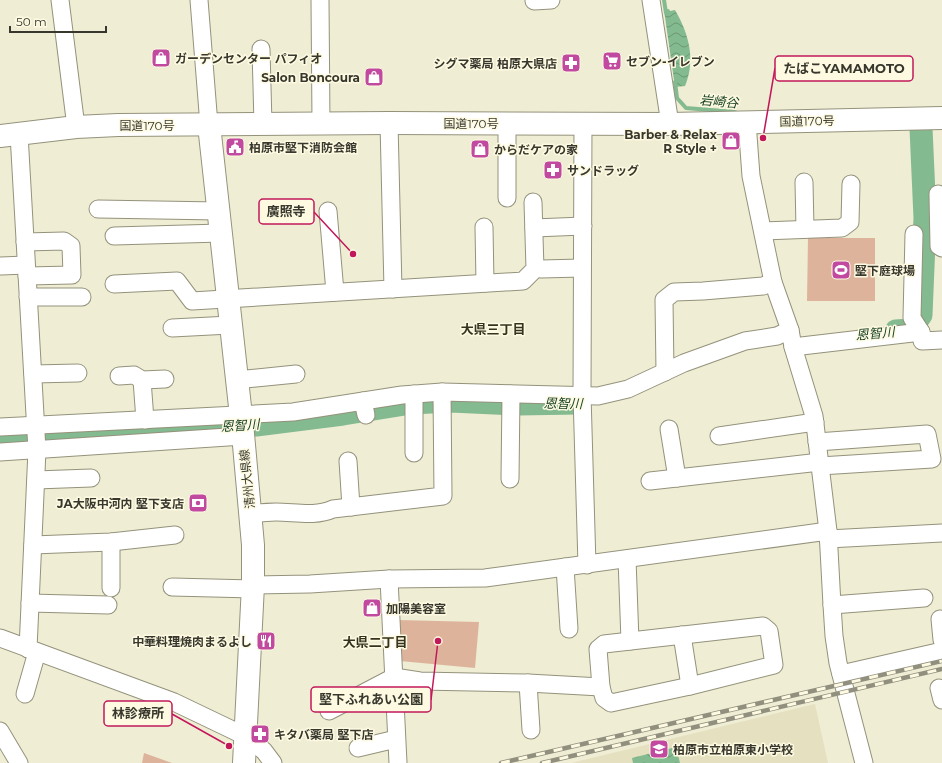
<svg xmlns="http://www.w3.org/2000/svg" width="942" height="763" font-family="Montserrat,'Noto Sans JP',sans-serif">
<style>
.built{fill:#e4e0c0}
.green{fill:#ddb49b}
.water{fill:url(#water-waves)}
.lines{fill:none;stroke-linecap:round;stroke-linejoin:round}
.stream{stroke:#83ba8f;stroke-width:4}
.river{stroke:#83ba8f;stroke-width:23}
.minor-casing{stroke:#94927b;stroke-width:19}
.major-casing{stroke:#94927b;stroke-width:24}
.highway-casing{stroke:#94927b;stroke-width:24}
.minor{stroke:#fff;stroke-width:17}
.major{stroke:#fff;stroke-width:22}
.highway{stroke:#fff;stroke-width:22}
.rail-casing{stroke:#918f7e;stroke-width:4.5}
.rail{stroke:#fdfae1;stroke-width:3;stroke-dasharray:9;stroke-linecap:butt}
.labels{text-anchor:middle;dominant-baseline:central;stroke-width:3;stroke-linejoin:round;paint-order:stroke}
.poi-label{font-size:12px;font-weight:bold;fill:#38372d;stroke:#fdfae1;text-anchor:start}
.street-label{font-size:12px;fill:#38372d;stroke:#fdfae1}
.water-label{font-size:13px;font-style:italic;fill:#133d20;stroke:#fdfae1}
.neighbourhood-label{font-size:13px;font-weight:bold;fill:#35331f;stroke:#fdfae1}
.leader{fill:none;stroke:#c2185b;stroke-width:1.5}
.callout-dot{fill:#c2185b;stroke:#fdfae1;stroke-width:1.5}
.callout{fill:#fdfae1;stroke:#c2185b;stroke-width:1.5}
.callout-label{font-size:13px;text-anchor:middle;font-weight:bold;fill:#38372d}
</style>
<defs>
<pattern id="water-waves" width="16" height="10" patternUnits="userSpaceOnUse"><rect width="16" height="10" fill="#83ba8f"/><path d="M0 5q4-4 8 0t8 0" fill="none" stroke="#6c9875"/></pattern>
</defs>
<rect width="100%" height="100%" fill="#efedd4"/>
<polygon class="built" points="815,704 828,763 571,763 687,735"/>
<g class="green">
<polygon points="808,238 875,238 875,301 807,301"/>
<polygon points="398,620 479,622 475,668 400,661"/>
<polygon points="144,753 172,763 142,763"/>
</g>
<g class="water">
<path d="M669,9L670,11L675,10C689,34 696,60 685,86L675,87L664,10Z"/>
<polygon points="676,747 680,763 633,763 632,758"/>
</g>
<g class="lines">
<g class="stream">
<polyline points="664,0 666,13"/>
<polyline points="675,82 677,98 686,108 735,112"/>
</g>
<g class="river">
<polyline points="896,331 910,330 921,315 925,218 921,128"/>
<polyline points="0,439 256,425 343,414 411,403 451,401 518,404 578,403"/>
</g>
<defs>
<g id="minor">
<polyline points="60,0 76,127"/>
<polyline points="199,0 209,125"/>
<polyline points="320,0 321,123"/>
<polyline points="651,0 670,124"/>
<polyline points="534,1 551,0"/>
<polyline points="261,49 263,124"/>
<polyline points="747,122 751,176 773,282 790,330 793,347 814,416 828,531 832,605 924,598"/>
<polyline points="389,123 393,289"/>
<polyline points="583,123 582,395 587,565"/>
<polyline points="19,134 37,450 28,649"/>
<polyline points="804,182 805,229"/>
<polyline points="938,194 939,246 942,248"/>
<polyline points="507,198 507,123"/>
<polyline points="98,209 218,211"/>
<polyline points="328,211 335,292"/>
<polyline points="484,227 485,283"/>
<polyline points="534,228 583,226"/>
<polyline points="763,231 842,228 850,222 851,184"/>
<polyline points="914,234 912,318 921,332"/>
<polyline points="114,236 221,233"/>
<polyline points="25,242 64,241 71,246 72,275 27,276"/>
<polyline points="1,266 26,265"/>
<polyline points="541,269 582,268"/>
<polyline points="114,284 177,281 192,301 523,281 535,269 533,202"/>
<polyline points="28,297 82,297"/>
<polyline points="172,328 230,325"/>
<polyline points="793,347 921,332 922,341 942,340"/>
<polyline points="665,372 664,300 674,292 703,291 763,286 773,282"/>
<polyline points="33,374 78,373"/>
<polyline points="119,376 134,375 142,380 165,379"/>
<polyline points="142,380 145,420"/>
<polyline points="236,380 296,374"/>
<polyline points="363,401 366,415"/>
<polyline points="0,427 293,412 402,395 442,392 598,396 628,389 684,363 745,341 777,336 790,330"/>
<polyline points="669,429 677,478"/>
<polyline points="719,436 815,422"/>
<polyline points="817,442 927,434 932,459 820,466"/>
<polyline points="0,452 243,436"/>
<polyline points="414,453 414,394"/>
<polyline points="348,461 351,507"/>
<polyline points="510,479 511,394"/>
<polyline points="36,480 91,478"/>
<polyline points="650,481 820,462"/>
<path d="M250,514C259,513 267,512 276,512C295,512 315,517 333,509L443,496L442,392"/>
<polyline points="828,539 942,533"/>
<polyline points="111,542 111,588"/>
<polyline points="33,545 111,542 175,535"/>
<polyline points="627,559 630,641"/>
<polyline points="565,567 569,629"/>
<polyline points="389,579 398,763"/>
<polyline points="253,585 310,584 389,579 485,578 828,531"/>
<polyline points="172,587 253,589"/>
<polyline points="30,603 108,605"/>
<polyline points="832,605 834,636 838,663 864,763"/>
<polyline points="940,619 942,640"/>
<polygon points="763,626 769,631 774,665 690,686 611,703 604,698 601,687 598,649 604,644"/>
<polyline points="682,635 690,686"/>
<polyline points="0,638 174,702 245,736 264,751 273,763"/>
<polyline points="841,674 942,651"/>
<polyline points="528,683 531,730"/>
<polyline points="939,688 942,700"/>
<polyline points="25,694 37,652"/>
<polyline points="329,711 394,677 420,681 528,683 601,687"/>
<polyline points="0,731 19,763"/>
<polyline points="358,748 396,739"/>
</g>
<polyline id="major" points="209,125 243,434 253,545 253,585 244,763"/>
<polyline id="highway" points="0,136 76,127 118,125 389,123 670,124 942,118"/>
</defs>
<use href="#minor" class="minor-casing"/>
<use href="#major" class="major-casing"/>
<use href="#highway" class="highway-casing"/>
<use href="#minor" class="minor"/>
<use href="#major" class="major"/>
<use href="#highway" class="highway"/>
<defs>
<g id="rail">
<polyline points="501,763 942,661"/>
<polyline points="542,763 942,669"/>
</g>
</defs>
<use href="#rail" class="rail-casing"/>
<use href="#rail" class="rail"/>
</g>
<defs>
<symbol id="shop-square" viewBox="-11 -11 22 22"><rect x="-9" y="-9" width="18" height="18" rx="4" fill="#c14aa0" stroke="#fdfae1"/><path d="M-5-2.5h2.3a2.7 3.5 0 0 1 5.4 0H5L5.5 6h-11ZM-1.5-2.5h3a1.5 2.3 0 0 0-3 0Z" fill="#fff"/></symbol>
<symbol id="supermarket-square" viewBox="-11 -11 22 22"><rect x="-9" y="-9" width="18" height="18" rx="4" fill="#c14aa0" stroke="#fdfae1"/><path d="M-6-5.5h2.5l.6 2H6L4.5 2H-2.5L-4.4-4H-6ZM-1.5 3.2a1.3 1.3 0 1 0 .1 0ZM3 3.2a1.3 1.3 0 1 0 .1 0Z" fill="#fff"/></symbol>
<symbol id="pharmacy-square" viewBox="-11 -11 22 22"><rect x="-9" y="-9" width="18" height="18" rx="4" fill="#c14aa0" stroke="#fdfae1"/><path d="M-2-6h4v4h4v4h-4v4h-4v-4h-4v-4h4Z" fill="#fff"/></symbol>
<symbol id="civic-square" viewBox="-11 -11 22 22"><rect x="-9" y="-9" width="18" height="18" rx="4" fill="#c14aa0" stroke="#fdfae1"/><path d="M-.6-6.5H3V-4.5H.6V-3L4-1V1h2V6H-6V1h2V-1L-.6-3ZM-1.2 2.5V6h2.4V2.5Z" fill="#fff"/></symbol>
<symbol id="stadium-square" viewBox="-11 -11 22 22"><rect x="-9" y="-9" width="18" height="18" rx="4" fill="#c14aa0" stroke="#fdfae1"/><path d="M0-5a6.5 5 0 1 0 0 10a6.5 5 0 1 0 0-10ZM-3.5-1.8h7v3.6h-7Z" fill="#fff"/></symbol>
<symbol id="bank-square" viewBox="-11 -11 22 22"><rect x="-9" y="-9" width="18" height="18" rx="4" fill="#c14aa0" stroke="#fdfae1"/><path d="M-6-4H6V4H-6ZM0-2.3a2.3 2.3 0 1 0 0 4.6a2.3 2.3 0 1 0 0-4.6Z" fill="#fff"/></symbol>
<symbol id="restaurant-square" viewBox="-11 -11 22 22"><rect x="-9" y="-9" width="18" height="18" rx="4" fill="#c14aa0" stroke="#fdfae1"/><path d="M-5-6h1v4h1v-4h1v4h1v-4h1v5L-1.5 .5V6h-2V.5L-5-1ZM5-6V6H3V1.5H1.5Q1.5-4 5-6Z" fill="#fff"/></symbol>
<symbol id="school-square" viewBox="-11 -11 22 22"><rect x="-9" y="-9" width="18" height="18" rx="4" fill="#c14aa0" stroke="#fdfae1"/><path d="M0-5L7-2L0 1L-7-2ZM-4 1L0 2.5L4 1V4Q0 6-4 4Z" fill="#fff"/></symbol>
</defs>
<g fill-rule="evenodd">
<use href="#shop-square" x="150" y="47" width="22" height="22"/>
<use href="#supermarket-square" x="601" y="50" width="22" height="22"/>
<use href="#pharmacy-square" x="560" y="52" width="22" height="22"/>
<use href="#shop-square" x="363" y="66" width="22" height="22"/>
<use href="#shop-square" x="720" y="130" width="22" height="22"/>
<use href="#civic-square" x="224" y="136" width="22" height="22"/>
<use href="#shop-square" x="469" y="138" width="22" height="22"/>
<use href="#pharmacy-square" x="542" y="159" width="22" height="22"/>
<use href="#stadium-square" x="830" y="259" width="22" height="22"/>
<use href="#bank-square" x="187" y="492" width="22" height="22"/>
<use href="#shop-square" x="361" y="597" width="22" height="22"/>
<use href="#restaurant-square" x="255" y="630" width="22" height="22"/>
<use href="#pharmacy-square" x="249" y="723" width="22" height="22"/>
<use href="#school-square" x="648" y="738" width="22" height="22"/>
</g>
<g class="labels">
<g class="poi-label">
<text x="175" y="58">ガーデンセンター パフィオ</text>
<text x="626" y="61">セブン-イレブン</text>
<text x="557" y="63" text-anchor="end">シグマ薬局 柏原大県店</text>
<text x="360" y="77" text-anchor="end">Salon Boncoura</text>
<text x="717" y="134" text-anchor="end">Barber &amp; Relax<tspan x="717" dy="14">R Style +</tspan></text>
<text x="249" y="147">柏原市堅下消防会館</text>
<text x="494" y="149">からだケアの家</text>
<text x="567" y="170">サンドラッグ</text>
<text x="855" y="270">堅下庭球場</text>
<text x="184" y="503" text-anchor="end">JA大阪中河内 堅下支店</text>
<text x="386" y="608">加陽美容室</text>
<text x="252" y="641" text-anchor="end">中華料理焼肉まるよし</text>
<text x="274" y="734">キタバ薬局 堅下店</text>
<text x="673" y="749">柏原市立柏原東小学校</text>
</g>
<g class="street-label">
<text transform="translate(807 121) rotate(-1)">国道170号</text>
<text x="471" y="123">国道170号</text>
<text x="147" y="125">国道170号</text>
<text transform="translate(247 479) rotate(-96)">清州大県線</text>
</g>
<g class="water-label">
<text transform="translate(719 101) rotate(5)">岩崎谷</text>
<text transform="translate(875 333) rotate(-5)">恩智川</text>
<text transform="translate(563 403) rotate(1)">恩智川</text>
<text transform="translate(240 425) rotate(-4)">恩智川</text>
</g>
<g class="neighbourhood-label">
<text x="493" y="329">大県三丁目</text>
<text x="375" y="642">大県二丁目</text>
</g>
</g>
<path class="leader" d="M763 138L775 68M353 254L314 212M438 641L431 700M229 746L172 714"/>
<g class="callout-dot">
<circle cx="763" cy="138" r="4"/>
<circle cx="353" cy="254" r="4"/>
<circle cx="438" cy="641" r="4"/>
<circle cx="229" cy="746" r="4"/>
</g>
<g class="callout">
<rect x="775" y="56" width="138" height="25" rx="4"/>
<rect x="259" y="199" width="55" height="25" rx="4"/>
<rect x="311" y="687" width="120" height="25" rx="4"/>
<rect x="104" y="701" width="68" height="25" rx="4"/>
</g>
<g class="callout-label">
<text x="844" y="73">たばこYAMAMOTO</text>
<text x="286" y="216">廣照寺</text>
<text x="371" y="704">堅下ふれあい公園</text>
<text x="138" y="718">林診療所</text>
</g>
<path d="M10 26v6h96v-6" fill="none" stroke="#38372d" stroke-width="2"/>
<text x="16" y="26" font-size="12" fill="#38372d" stroke="#fdfae1" stroke-width="3" paint-order="stroke">50 m</text>
</svg>
